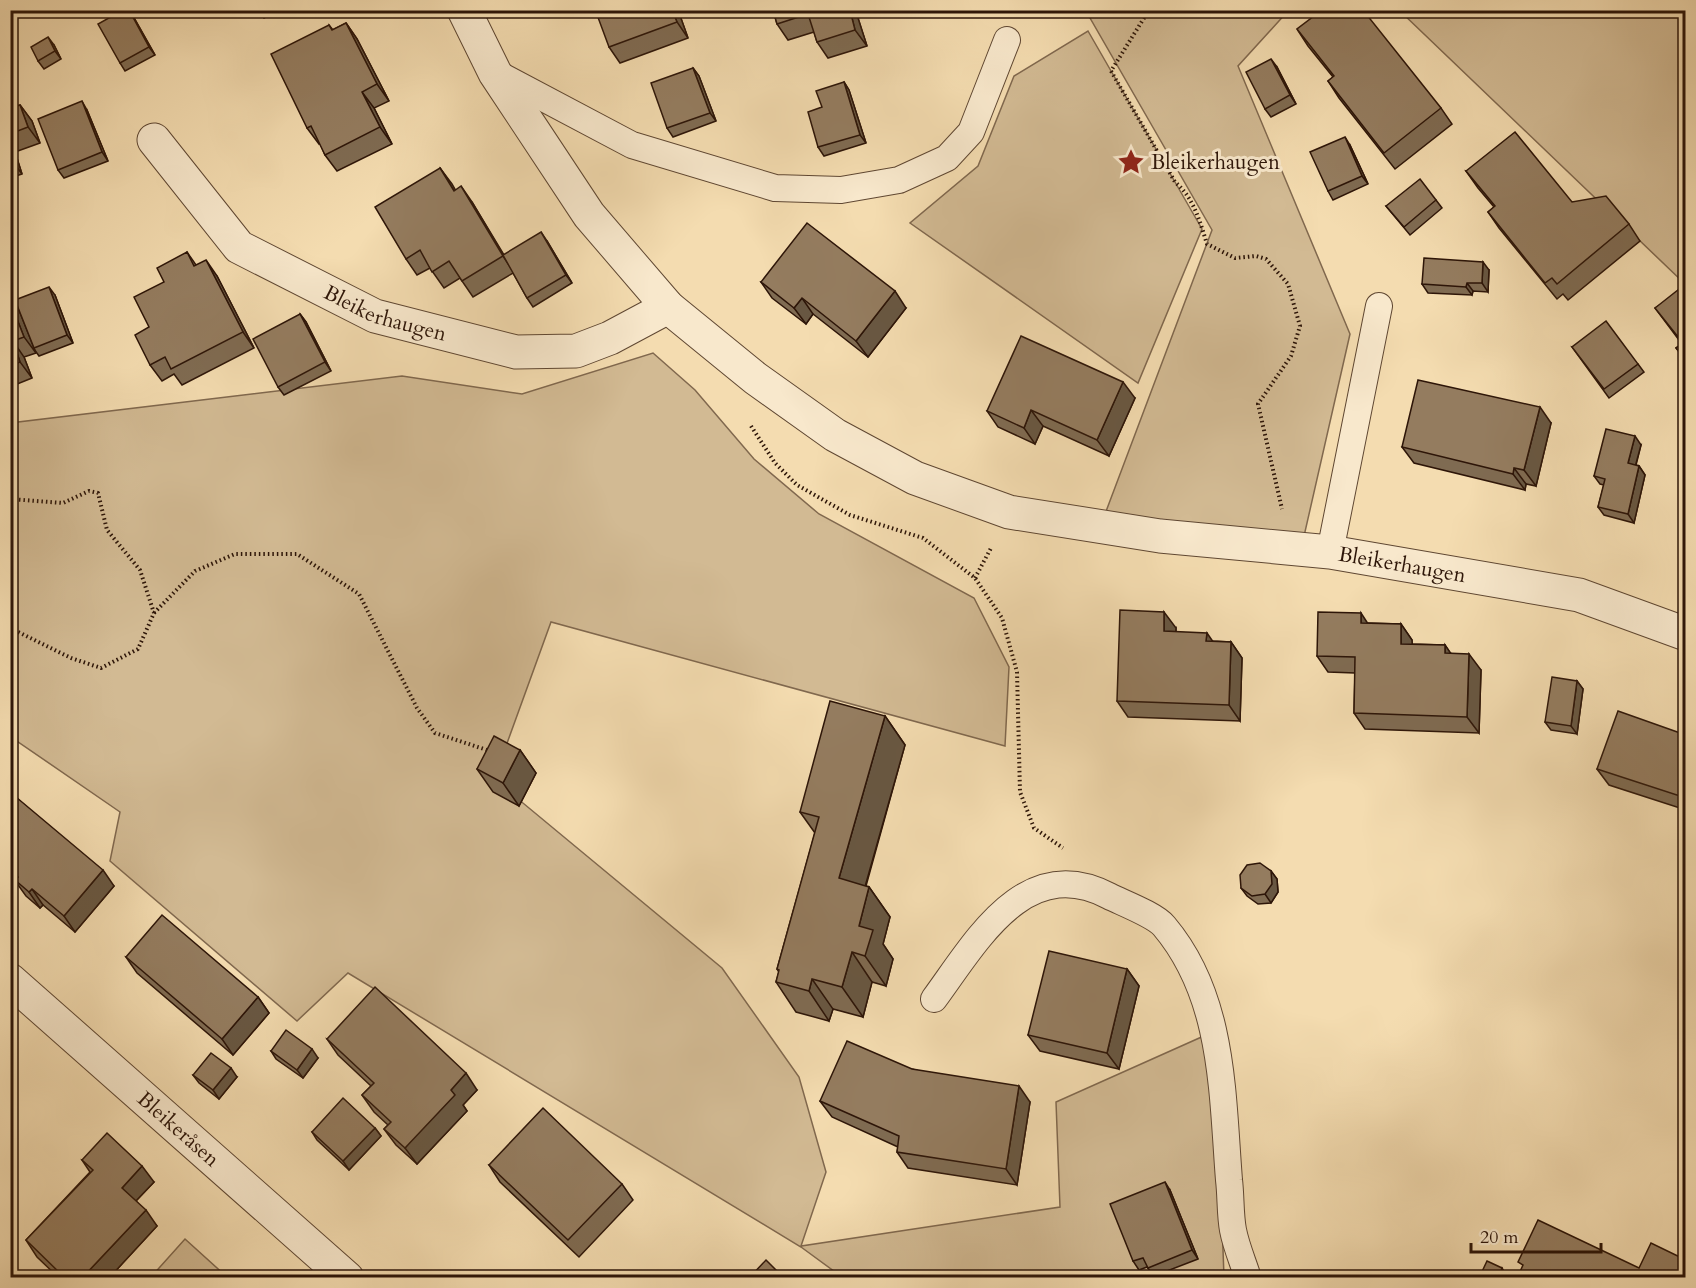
<svg xmlns="http://www.w3.org/2000/svg" width="1696" height="1288" font-family="Cardo,serif">
<style>
.green{fill:#d2ba93;stroke:#80684e;stroke-width:1.5}
.lines{fill:none;stroke-linecap:round;stroke-linejoin:round}
.lane-casing{stroke:#5f4732;stroke-width:28}
.street-casing{stroke:#5f4732;stroke-width:35}
.path{stroke:#2d1508;stroke-width:4;stroke-dasharray:1.5 3;stroke-linecap:butt}
.lane{stroke:#f8e8cc;stroke-width:26}
.street{stroke:#f8e8cc;stroke-width:33}
.wall{fill:#7f6b52;stroke:#2d1508;stroke-width:1.5}
.shaded-wall{fill:#685742;stroke:#2d1508;stroke-width:1.5}
.building{fill:#947c5f;stroke:#2d1508;stroke-width:1.5}
.labels{text-anchor:middle;dominant-baseline:central;stroke-width:6;stroke-linejoin:round;paint-order:stroke}
.poi-label{font-size:21px;fill:#2d1508;stroke:#f8e8cc;text-anchor:start}
.street-label{font-size:21px;fill:#2d1508;stroke:#f8e8cc}
</style>
<rect width="100%" height="100%" fill="#f4dcb0"/>
<filter id="stains"><feTurbulence type="fractalNoise" baseFrequency=".00333" numOctaves="4"/><feColorMatrix values="0 0 0 0 .2 0 0 0 0 .09 0 0 0 0 .02 0 0 0 .5 -.17"/></filter>
<radialGradient id="worn" r=".72"><stop offset=".6" stop-color="#630" stop-opacity="0"/><stop offset="1" stop-color="#630" stop-opacity=".3"/></radialGradient>
<g class="green">
<polygon points="1086,11 1288,11 1238,66 1350,334 1302,545 1102,522 1212,230"/>
<polygon points="1400,11 1685,11 1685,284"/>
<polygon points="1088,31 1202,229 1138,383 910,223 978,166 1014,76"/>
<polygon points="653,353 695,390 754,459 819,514 974,598 1009,667 1005,746 551,622 494,779 722,968 799,1077 826,1172 801,1246 1060,1207 1056,1102 1215,1031 1224,1277 842,1277 801,1247 348,973 297,1021 110,861 120,812 11,737 10,423 402,376 522,394"/>
<polygon points="185,1239 227,1277 151,1277"/>
</g>
<g class="lines">
<defs>
<g id="lane">
<polyline points="496,73 632,145 775,188 841,190 899,180 947,158 971,132 1007,40"/>
<polyline points="1330,552 1379,306"/>
<path d="M934,999C976,942 1025,852 1109,896C1123,903 1155,915 1164,926C1224,997 1222,1092 1229,1180C1231,1196 1230,1214 1233,1230C1236,1246 1243,1262 1248,1278"/>
</g>
<g id="street">
<path id="s1" d="M464,10L495,73L589,215L668,307L755,378L835,435L915,478L1009,512L1160,536L1330,552L1579,595L1686,634"/>
<path id="s2" d="M154,140L239,247L375,316L516,352L576,351L610,338L668,307"/>
<path id="s3" d="M10,980L347,1278"/>
</g>
</defs>
<use href="#lane" class="lane-casing"/>
<use href="#street" class="street-casing"/>
<g class="path">
<path d="M1149,10L1111,71L1175,182C1194,198 1200,222 1207,244L1235,258L1256,256L1266,259L1288,284L1300,326L1291,356L1258,404L1282,509"/>
<polyline points="1675,10 1686,24"/>
<polyline points="751,426 775,463 797,485 850,515 923,538 975,578 1002,618 1017,672 1020,792 1034,828 1063,848"/>
<polyline points="10,499 63,503 89,491 98,493 107,530 140,570 154,613 138,649 101,668 71,658 10,628"/>
<polyline points="975,578 991,548"/>
<polyline points="154,613 195,571 235,554 297,554 359,594 417,708 435,733 490,751"/>
</g>
<use href="#lane" class="lane"/>
<use href="#street" class="street"/>
</g>
<g class="wall">
<polygon points="258,10 279,10 264,18"/>
<polygon points="678,10 688,38 620,63 609,47"/>
<polygon points="773,10 882,10 858,18 867,46 828,58 817,42 814,32 788,40 777,24"/>
<polygon points="133,16 155,55 125,71 120,63"/>
<polygon points="346,23 357,39 389,101 374,108 392,144 337,171 325,155 320,143 319,144 307,128 329,25 333,30"/>
<polygon points="1297,29 1441,108 1452,124 1395,169 1339,98 1328,81 1333,77 1308,46"/>
<polygon points="54,45 61,59 44,69 38,61"/>
<polygon points="1277,67 1296,104 1271,117 1265,109"/>
<polygon points="693,68 699,76 716,121 673,137 667,128"/>
<polygon points="844,82 849,90 866,143 824,156 818,147 822,107"/>
<polygon points="20,105 32,121 40,143 15,152 22,174 10,178 10,108"/>
<polygon points="87,110 108,161 64,178 58,170"/>
<polygon points="1350,145 1368,184 1333,200 1328,191"/>
<polygon points="440,168 455,190 472,202 504,255 547,241 572,283 533,307 527,298 513,273 473,297 460,278 444,288 430,268 417,275 406,259"/>
<polygon points="1466,171 1572,202 1629,224 1640,241 1568,300 1563,294 1557,299 1499,228 1488,212 1494,207 1478,188"/>
<polygon points="1436,200 1442,208 1410,235 1386,206"/>
<polygon points="187,252 196,265 217,276 254,348 182,385 174,374 162,381 150,365 149,327 164,282"/>
<polygon points="1489,270 1488,292 1473,291 1472,295 1428,293 1422,284"/>
<polygon points="761,282 906,308 868,357 813,314 806,324 772,298"/>
<polygon points="1686,289 1686,361 1676,348 1682,344 1655,308"/>
<polygon points="10,294 15,300 55,295 73,343 39,356 34,349 36,353 24,357 32,378 10,387"/>
<polygon points="300,314 306,322 331,371 284,395 278,387"/>
<polygon points="1572,347 1638,364 1644,372 1609,398"/>
<polygon points="1135,398 1109,456 1043,426 1035,444 998,427 987,411"/>
<polygon points="1551,423 1536,486 1526,484 1525,490 1414,463 1402,447"/>
<polygon points="1641,445 1636,465 1639,466 1645,475 1634,523 1604,515 1598,507 1604,485 1600,484 1594,476"/>
<polygon points="1368,623 1401,624 1412,640 1412,644 1445,645 1450,653 1481,670 1479,733 1365,729 1354,713 1355,673 1328,672 1317,656"/>
<polygon points="1176,628 1176,632 1213,641 1231,642 1242,658 1240,721 1128,717 1117,701"/>
<polygon points="1577,681 1583,689 1577,734 1551,730 1545,722"/>
<polygon points="885,716 905,745 866,886 869,887 890,917 883,944 893,959 886,986 872,982 863,1017 833,1009 829,1021 796,1012 776,982 779,972 777,969 815,833 800,812"/>
<polygon points="1683,734 1686,737 1686,810 1609,785 1597,769"/>
<polygon points="520,750 536,773 519,806 493,792 477,769"/>
<polygon points="10,792 114,886 75,932 43,905 40,908 26,896 16,882 10,878"/>
<polygon points="1271,871 1277,879 1278,892 1271,903 1258,904 1247,896 1241,888"/>
<polygon points="126,957 258,997 269,1013 233,1055 137,973"/>
<polygon points="1127,969 1139,986 1119,1069 1040,1051 1028,1035"/>
<polygon points="327,1039 477,1090 463,1105 467,1111 417,1164 396,1145 384,1129 388,1125 374,1112 362,1095 371,1086 338,1055"/>
<polygon points="271,1051 318,1058 303,1078 276,1059"/>
<polygon points="912,1069 1030,1102 1017,1185 908,1168 897,1152 898,1147 832,1117 820,1101"/>
<polygon points="193,1075 237,1077 219,1099 199,1083"/>
<polygon points="375,1128 381,1136 349,1170 317,1140 312,1132"/>
<polygon points="82,1160 154,1182 136,1201 157,1226 109,1278 59,1278 37,1257 26,1240 90,1172"/>
<polygon points="489,1165 622,1184 633,1200 579,1257 500,1182"/>
<polygon points="1170,1190 1198,1259 1154,1276 1147,1267 1139,1270 1133,1261"/>
</g>
<g class="shaded-wall">
<polygon points="129,10 133,16 155,55 149,47"/>
<polygon points="672,10 678,10 688,38 677,22"/>
<polygon points="850,10 853,10 858,18 867,46 855,30"/>
<polygon points="346,23 357,39 389,101 377,84"/>
<polygon points="48,37 54,45 61,59 55,51"/>
<polygon points="1271,59 1277,67 1296,104 1290,95"/>
<polygon points="693,68 699,76 716,121 710,113"/>
<polygon points="844,82 849,90 866,143 860,135"/>
<polygon points="362,92 374,108 392,144 380,127"/>
<polygon points="82,101 87,110 108,161 102,152"/>
<polygon points="20,105 32,121 40,143 28,127"/>
<polygon points="1345,137 1350,145 1368,184 1362,176"/>
<polygon points="10,147 15,152 22,174 10,158"/>
<polygon points="440,168 452,184 465,207 454,191"/>
<polygon points="461,186 472,202 514,273 503,256"/>
<polygon points="541,232 547,241 572,283 566,275"/>
<polygon points="206,260 217,276 254,348 243,332"/>
<polygon points="1483,262 1489,270 1488,292 1482,283"/>
<polygon points="1467,283 1473,291 1472,295 1466,287"/>
<polygon points="49,287 55,295 73,343 67,335"/>
<polygon points="895,291 906,308 868,357 856,341"/>
<polygon points="10,294 15,300 36,353 24,337 10,301"/>
<polygon points="802,298 813,314 806,324 794,308"/>
<polygon points="300,314 306,322 331,371 325,362"/>
<polygon points="13,341 24,357 32,378 20,362"/>
<polygon points="1123,382 1135,398 1109,456 1097,440"/>
<polygon points="1540,407 1551,423 1536,486 1524,470"/>
<polygon points="1031,410 1043,426 1035,444 1024,428"/>
<polygon points="1635,436 1641,445 1634,471 1628,463"/>
<polygon points="1639,466 1645,475 1634,523 1628,514"/>
<polygon points="1514,468 1526,484 1525,490 1513,474"/>
<polygon points="1164,612 1176,628 1175,648 1164,631"/>
<polygon points="1361,613 1372,630 1361,623"/>
<polygon points="1401,624 1412,640 1413,660 1401,644"/>
<polygon points="1207,633 1218,649 1206,641"/>
<polygon points="1231,642 1242,658 1240,721 1229,705"/>
<polygon points="1445,645 1456,661 1445,653"/>
<polygon points="1469,654 1481,670 1479,733 1467,717"/>
<polygon points="1577,681 1583,689 1577,734 1571,726"/>
<polygon points="885,716 905,745 859,908 839,878"/>
<polygon points="1683,734 1686,737 1686,746 1681,740"/>
<polygon points="520,750 536,773 519,806 503,783"/>
<polygon points="103,870 114,886 75,932 64,916"/>
<polygon points="1271,871 1277,879 1278,892 1271,903 1265,894"/>
<polygon points="869,887 890,917 883,944 893,959 886,986 865,956 859,926"/>
<polygon points="32,889 43,905 40,908 29,892"/>
<polygon points="852,952 872,982 863,1017 842,987"/>
<polygon points="1127,969 1139,986 1119,1069 1107,1053"/>
<polygon points="812,979 833,1009 829,1021 809,991"/>
<polygon points="258,997 269,1013 233,1055 222,1039"/>
<polygon points="312,1049 318,1058 303,1078 297,1070"/>
<polygon points="231,1068 237,1077 219,1099 213,1090"/>
<polygon points="466,1073 477,1090 463,1105 467,1111 417,1164 405,1148 451,1090"/>
<polygon points="1019,1086 1030,1102 1017,1185 1006,1169"/>
<polygon points="375,1128 381,1136 349,1170 343,1161"/>
<polygon points="142,1166 154,1182 133,1204 122,1188"/>
<polygon points="1165,1182 1170,1190 1198,1259 1192,1250"/>
<polygon points="146,1210 157,1226 109,1278 82,1278"/>
<polygon points="1502,1268 1508,1278 1500,1273"/>
</g>
<g class="building">
<polygon points="123,10 129,10 149,47 120,63 98,24"/>
<polygon points="601,10 672,10 677,22 609,47 596,12"/>
<polygon points="773,10 850,10 855,30 817,42 808,14 777,24"/>
<polygon points="1322,10 1357,10 1358,11 1363,10 1441,108 1384,153 1328,81 1334,76 1297,29"/>
<polygon points="346,23 377,84 362,92 380,127 325,155 311,126 307,128 271,54 329,25 332,30"/>
<polygon points="48,37 55,51 38,61 31,47"/>
<polygon points="1271,59 1290,95 1265,109 1246,72"/>
<polygon points="693,68 710,113 667,128 651,83"/>
<polygon points="844,82 860,135 818,147 808,112 822,107 816,91"/>
<polygon points="82,101 102,152 58,170 38,119"/>
<polygon points="20,105 28,127 10,134 10,108"/>
<polygon points="1515,132 1572,202 1606,196 1629,224 1557,284 1552,278 1545,283 1488,212 1495,206 1466,171"/>
<polygon points="1345,137 1362,176 1328,191 1310,152"/>
<polygon points="440,168 454,191 461,186 503,256 462,281 449,261 432,272 420,250 406,259 375,207"/>
<polygon points="1420,179 1436,200 1404,227 1386,206"/>
<polygon points="807,223 895,291 856,341 802,298 794,308 761,282"/>
<polygon points="541,232 566,275 527,298 503,255"/>
<polygon points="187,252 194,266 206,260 243,332 171,369 165,357 150,365 135,335 149,327 134,297 164,282 157,268"/>
<polygon points="1424,258 1483,262 1482,283 1467,283 1466,287 1422,284"/>
<polygon points="1683,286 1686,289 1686,360 1676,348 1683,343 1655,308"/>
<polygon points="49,287 67,335 34,348 15,300"/>
<polygon points="10,301 24,337 13,341 20,362 10,366"/>
<polygon points="300,314 325,362 278,387 253,339"/>
<polygon points="1606,321 1638,364 1604,389 1572,347"/>
<polygon points="1021,336 1123,382 1097,440 1031,410 1024,428 987,411"/>
<polygon points="1418,380 1540,407 1524,470 1514,468 1513,474 1402,447"/>
<polygon points="1606,429 1635,436 1628,463 1639,466 1628,514 1598,507 1605,479 1594,476"/>
<polygon points="1686,491 1686,498 1682,494"/>
<polygon points="1120,610 1164,612 1164,631 1207,633 1206,641 1231,642 1229,705 1117,701"/>
<polygon points="1318,612 1361,613 1361,623 1401,624 1401,644 1445,645 1445,653 1469,654 1467,717 1354,713 1355,657 1317,656"/>
<polygon points="1552,677 1577,681 1571,726 1545,722"/>
<polygon points="830,701 885,716 839,878 869,887 859,926 873,930 865,956 852,952 842,987 812,979 809,991 776,982 779,970 777,969 819,817 800,812"/>
<polygon points="1618,711 1683,734 1681,740 1686,741 1686,798 1597,769"/>
<polygon points="494,736 520,750 503,783 477,769"/>
<polygon points="10,792 103,870 64,916 32,889 29,892 15,880 18,877 10,871"/>
<polygon points="1260,863 1271,871 1272,884 1265,894 1252,896 1241,888 1240,875 1247,865"/>
<polygon points="162,915 258,997 222,1039 126,957"/>
<polygon points="1049,951 1127,969 1107,1053 1028,1035"/>
<polygon points="375,987 466,1073 451,1090 455,1095 405,1148 384,1129 391,1122 362,1095 374,1083 327,1039"/>
<polygon points="286,1030 312,1049 297,1070 271,1051"/>
<polygon points="847,1041 912,1069 1019,1086 1006,1169 897,1152 899,1136 820,1101"/>
<polygon points="211,1053 231,1068 213,1090 193,1075"/>
<polygon points="343,1098 375,1128 343,1161 312,1132"/>
<polygon points="543,1108 622,1184 568,1240 489,1165"/>
<polygon points="107,1133 142,1166 122,1188 146,1210 82,1278 65,1278 26,1240 93,1170 82,1160"/>
<polygon points="1165,1182 1192,1250 1148,1268 1143,1258 1133,1261 1110,1204"/>
<polygon points="1538,1220 1639,1268 1651,1243 1686,1260 1686,1278 1511,1278 1513,1274 1518,1276 1523,1265 1518,1262"/>
<polygon points="766,1260 784,1278 749,1278"/>
<polygon points="1487,1261 1502,1268 1500,1273 1510,1278 1479,1278"/>
</g>
<defs>
<symbol id="sight-bare" viewBox="-9 -9 18 18"><path d="M0-6L1.8-2.2L6-1.7L2.9 1.2L3.7 5.4L0 3.3L-3.7 5.4L-2.9 1.2L-6-1.7L-1.8-2.2Z" fill="#8f2418" stroke="#f8e8cc" stroke-width="2.5" paint-order="stroke"/></symbol>
</defs>
<g fill-rule="evenodd">
<use href="#sight-bare" x="1112" y="143" width="38" height="38"/>
</g>
<g class="labels">
<g class="poi-label">
<text x="1151" y="162">Bleikerhaugen</text>
</g>
<g class="street-label">
<text stroke="none"><textPath href="#s2" startOffset="298">Bleikerhaugen</textPath></text>
<text stroke="none"><textPath href="#s1" startOffset="1160">Bleikerhaugen</textPath></text>
<text stroke="none"><textPath href="#s3" startOffset="225">Bleikeråsen</textPath></text>
</g>
</g>
<rect width="1696" height="1288" fill="none" stroke="#f4dcb0" stroke-width="36"/>
<rect x="12" y="12" width="1672" height="1264" fill="none" stroke="#2d1508" stroke-width="3"/>
<rect x="18" y="18" width="1660" height="1252" fill="none" stroke="#2d1508" stroke-width="1.5"/>
<path d="M1471 1243v9h130v-9" fill="none" stroke="#2d1508" stroke-width="3"/>
<text x="1480" y="1243" font-size="18" fill="#2d1508" stroke="#f8e8cc" stroke-width="4.5" paint-order="stroke">20 m</text>
<rect width="100%" height="100%" filter="url(#stains)"/>
<rect width="100%" height="100%" fill="url(#worn)"/>
</svg>
